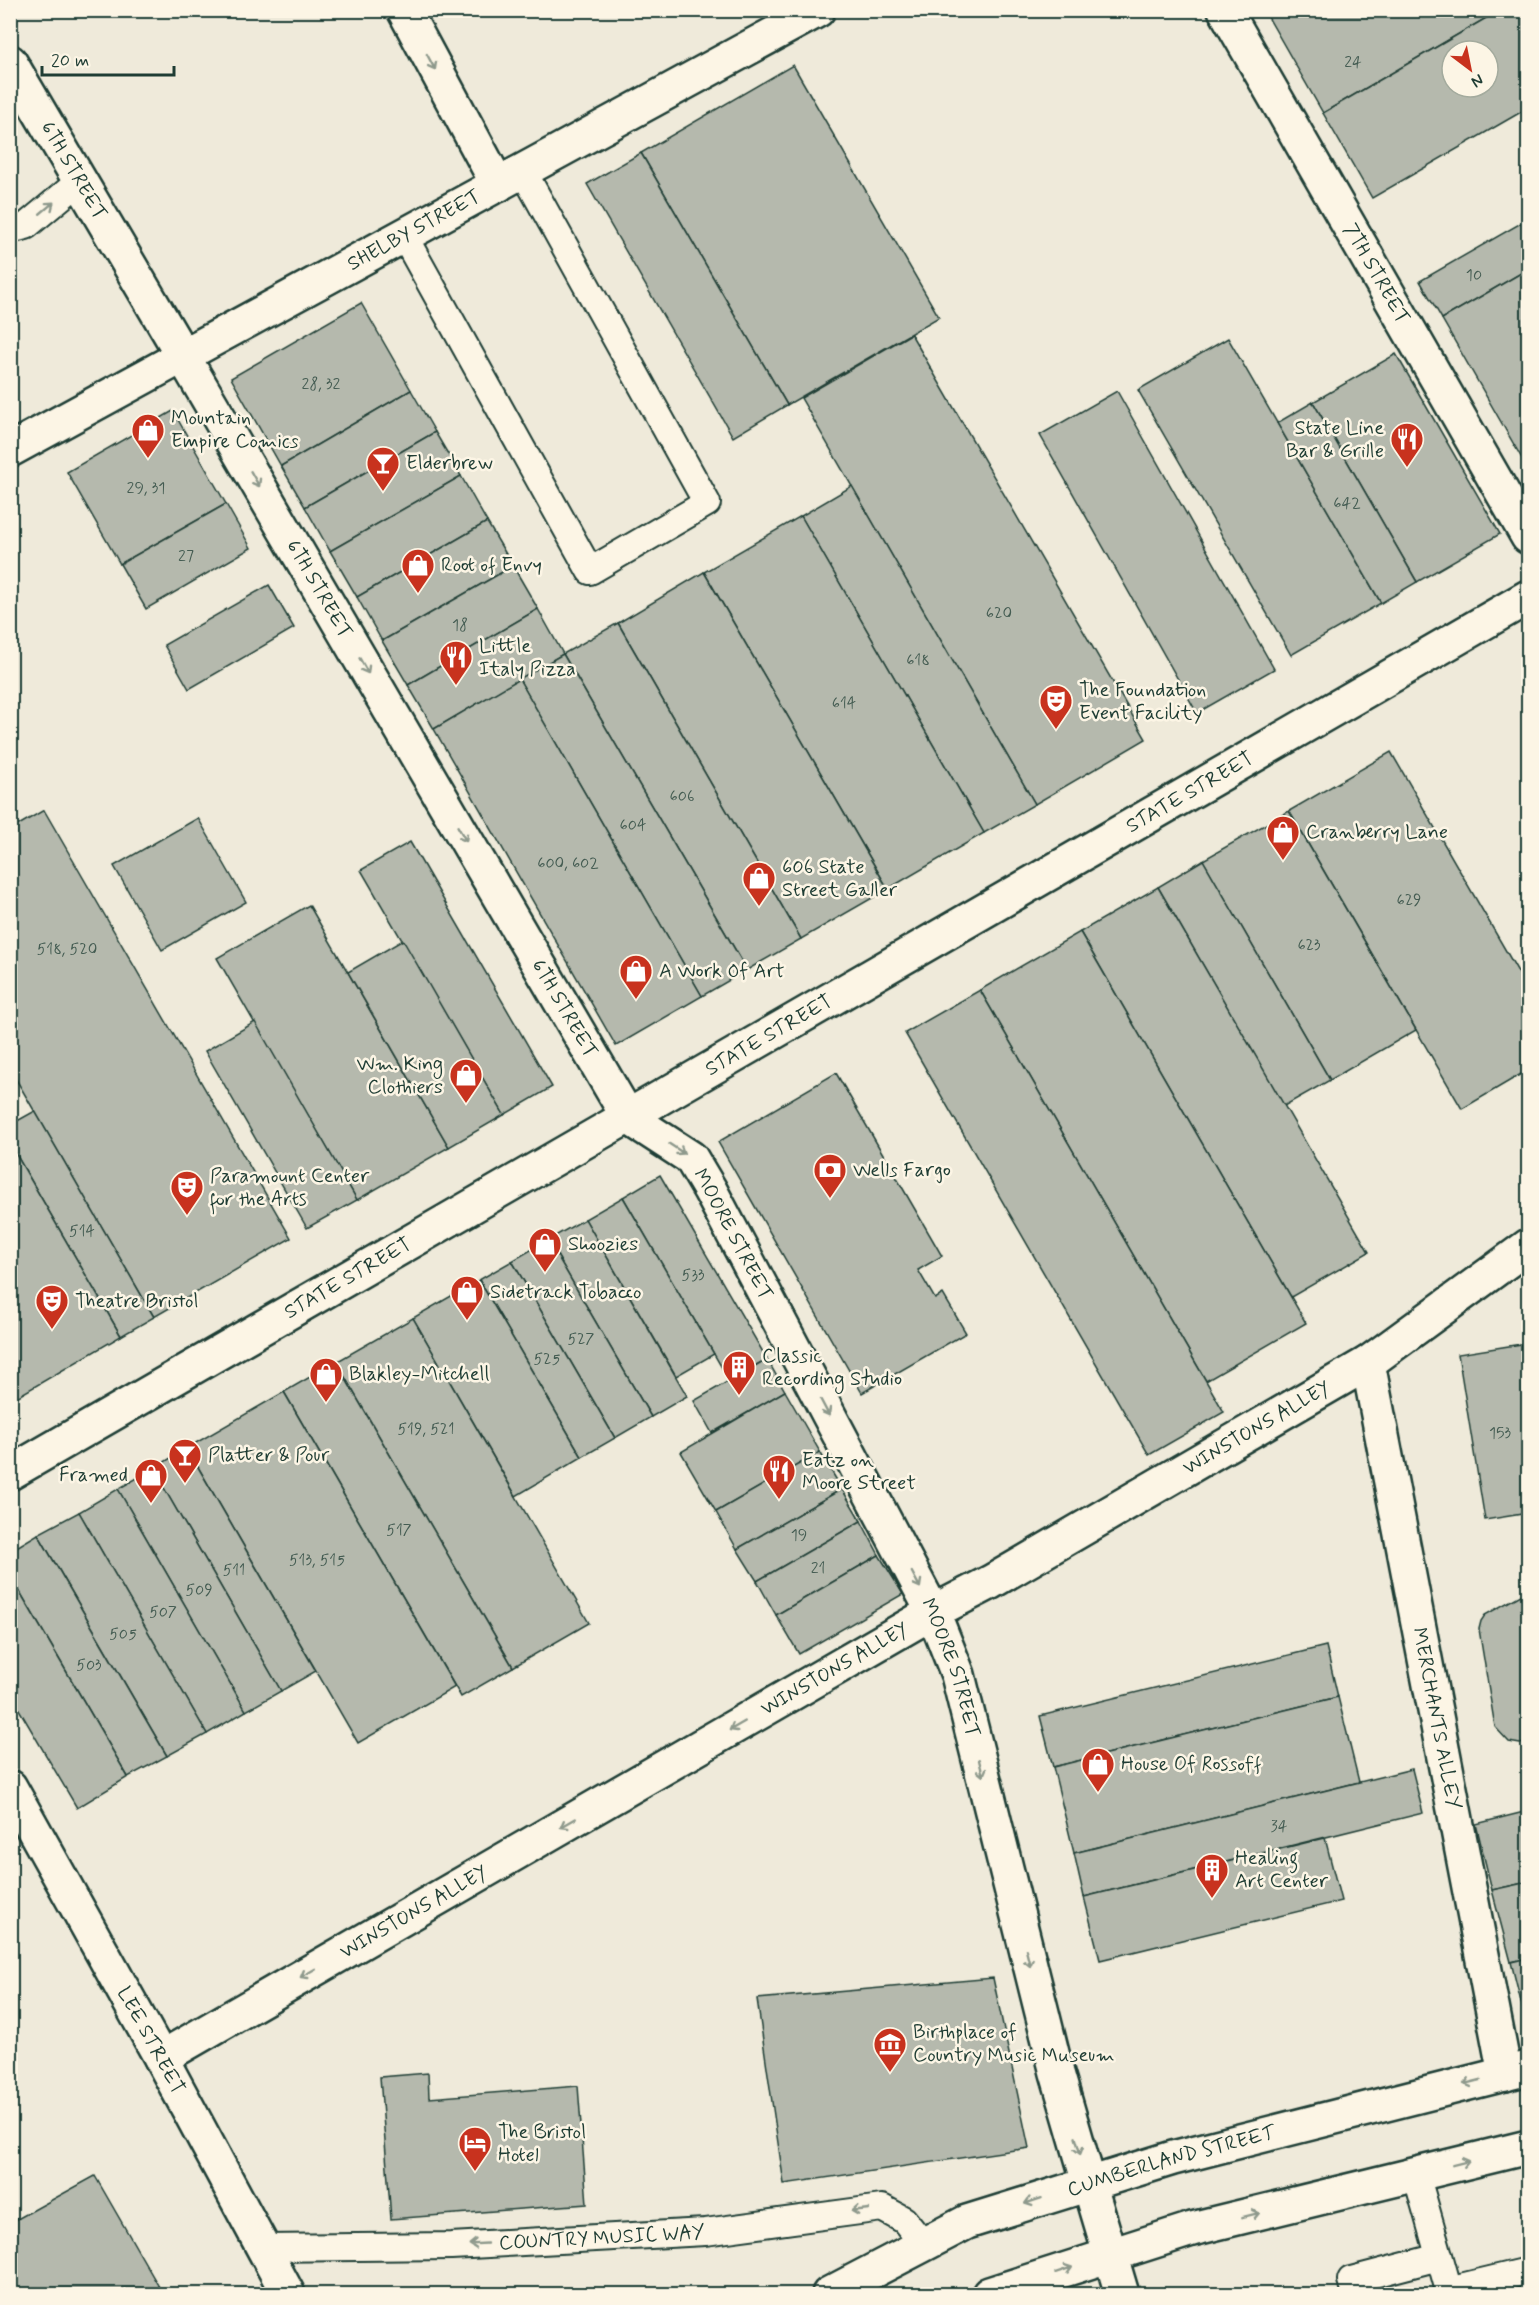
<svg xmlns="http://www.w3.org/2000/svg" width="1539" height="2305" font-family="Mynerve,sans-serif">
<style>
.building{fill:#b5b9ad;stroke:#1f3d34;stroke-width:1.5;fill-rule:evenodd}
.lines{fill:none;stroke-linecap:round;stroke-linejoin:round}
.lane-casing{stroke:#1f3d34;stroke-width:30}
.street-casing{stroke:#1f3d34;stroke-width:38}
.secondary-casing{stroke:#1f3d34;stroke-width:38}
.primary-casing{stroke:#1f3d34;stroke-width:38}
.lane{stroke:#fcf5e5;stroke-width:26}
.street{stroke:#fcf5e5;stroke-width:33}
.secondary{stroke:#fcf5e5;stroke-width:33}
.primary{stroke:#fcf5e5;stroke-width:33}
.oneway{stroke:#8e998c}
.labels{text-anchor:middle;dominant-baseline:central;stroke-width:5;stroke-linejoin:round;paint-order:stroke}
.number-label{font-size:16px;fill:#445c52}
.street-label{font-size:20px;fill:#1f3d34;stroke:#fcf5e5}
.poi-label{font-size:20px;fill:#1f3d34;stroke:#fcf5e5;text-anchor:start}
</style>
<rect width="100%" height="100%" fill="#efeada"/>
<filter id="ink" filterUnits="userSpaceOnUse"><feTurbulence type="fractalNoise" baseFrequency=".0167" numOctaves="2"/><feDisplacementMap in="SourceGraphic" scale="12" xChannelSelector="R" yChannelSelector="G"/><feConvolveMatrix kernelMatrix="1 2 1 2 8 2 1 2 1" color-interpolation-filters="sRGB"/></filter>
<g filter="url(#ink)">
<g class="building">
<polygon points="1264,10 1500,10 1323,113"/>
<path d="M1500,10H1528V108L1372,198L1323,113ZM1452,51H1488V87H1452Z"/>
<polygon points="793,65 939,317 787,405 641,153"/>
<polygon points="641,153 787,405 733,437 587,184"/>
<polygon points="1528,219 1528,269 1442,319 1420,281"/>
<polygon points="1528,269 1528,469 1442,319"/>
<polygon points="361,303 411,390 281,466 231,378"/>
<polygon points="911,334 1146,739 1035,804 801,398"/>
<polygon points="1228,338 1381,603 1291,655 1138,390"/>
<polygon points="1396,354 1500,534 1417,582 1313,402"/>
<polygon points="411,390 435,432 305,507 281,466"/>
<polygon points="1117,391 1274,669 1197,713 1040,435"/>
<polygon points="1313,402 1417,582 1381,603 1277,423"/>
<polygon points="173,411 226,504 120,564 67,472"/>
<polygon points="435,432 461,476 330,551 305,507"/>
<polygon points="461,476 487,522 357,597 330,551"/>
<polygon points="852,486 1035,804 984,833 801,516"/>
<polygon points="226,504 251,548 146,609 120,564"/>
<polygon points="801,516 984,833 888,889 704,572"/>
<polygon points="487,522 513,566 382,641 357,597"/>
<polygon points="513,566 538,609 408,685 382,641"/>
<polygon points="704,572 888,889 801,939 618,623"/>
<polygon points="269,585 294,628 189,689 164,645"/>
<polygon points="538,609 563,654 434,729 408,685"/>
<polygon points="618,623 801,939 747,970 563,654"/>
<polygon points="563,654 747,970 702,996 519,679"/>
<polygon points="519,679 702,996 616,1046 434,729"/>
<polygon points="1391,752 1528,989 1528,1070 1462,1109 1289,811"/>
<polygon points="44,810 291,1238 154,1317 10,1069 10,830"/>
<polygon points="1289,811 1416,1030 1330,1080 1203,860"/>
<polygon points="198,818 246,902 162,950 114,866"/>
<polygon points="410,842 552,1087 504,1115 361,870"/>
<polygon points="1203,860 1330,1080 1284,1106 1158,887"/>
<polygon points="1158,887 1369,1252 1291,1297 1080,932"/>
<polygon points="309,905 449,1147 357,1200 217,958"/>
<polygon points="1080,932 1306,1323 1206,1381 980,990"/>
<polygon points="403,940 504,1115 449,1147 348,972"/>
<polygon points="980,990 1224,1412 1149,1455 905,1033"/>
<polygon points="255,1022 357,1200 307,1228 205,1051"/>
<polygon points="836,1073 942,1256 918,1270 935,1299 943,1294 966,1333 862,1393 718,1142"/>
<polygon points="35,1111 154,1317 121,1336 10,1144 10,1125"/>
<polygon points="10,1144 121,1336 10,1401"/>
<polygon points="660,1175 767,1359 729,1380 623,1197"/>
<polygon points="623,1197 714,1354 676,1376 585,1219"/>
<polygon points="585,1219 687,1396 651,1417 548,1240"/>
<polygon points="548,1240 651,1417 615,1438 512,1261"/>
<polygon points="512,1261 615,1438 582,1457 479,1280"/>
<polygon points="479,1280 582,1457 516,1496 413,1318"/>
<polygon points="413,1318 589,1623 513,1667 336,1362"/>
<polygon points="1528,1343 1528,1513 1485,1520 1458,1354"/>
<polygon points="767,1359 785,1391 712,1433 694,1401"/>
<polygon points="336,1362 513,1667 461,1697 284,1392"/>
<polygon points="785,1391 820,1452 716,1512 681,1452"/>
<polygon points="284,1392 455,1687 358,1743 187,1448"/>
<polygon points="187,1448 316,1671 281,1691 153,1469"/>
<polygon points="820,1452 842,1489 737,1549 716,1512"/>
<polygon points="153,1469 281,1691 246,1711 118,1489"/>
<polygon points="118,1489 246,1711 207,1734 79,1512"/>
<polygon points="842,1489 861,1521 757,1581 737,1549"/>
<polygon points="79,1512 207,1734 167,1756 38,1534"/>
<polygon points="861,1521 879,1555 776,1615 757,1581"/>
<polygon points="38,1534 167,1756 128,1777 10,1575 10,1551"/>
<polygon points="879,1555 903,1594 799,1654 776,1615"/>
<polygon points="10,1575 128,1777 77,1808 10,1694"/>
<polygon points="1528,1591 1528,1742 1520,1744 1509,1742 1495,1727 1479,1629 1481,1621 1485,1615"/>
<polygon points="1326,1646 1338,1697 1053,1767 1040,1716"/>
<polygon points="1338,1697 1359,1782 1074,1853 1053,1767"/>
<polygon points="1412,1769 1423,1813 1084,1897 1074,1853"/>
<polygon points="1528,1811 1528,1882 1492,1890 1476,1824"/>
<polygon points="1325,1838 1341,1901 1100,1960 1084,1897"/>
<polygon points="1528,1882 1528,1958 1511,1962 1492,1890"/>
<polygon points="1528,1958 1528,2026 1527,2026 1511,1962"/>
<polygon points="993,1978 1029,2148 784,2184 757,1999"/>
<polygon points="428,2073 429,2098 578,2086 587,2204 391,2219 380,2077"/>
<polygon points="95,2176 163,2294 10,2294 10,2223"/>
</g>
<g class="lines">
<defs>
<g id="lane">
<polyline points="10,230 26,226 80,181"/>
<polyline points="404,236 590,571 707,503 523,171"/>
<polyline points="1416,2174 1450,2294"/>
<path id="s1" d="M263,2248L451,2246L705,2232L882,2208L904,2220L924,2245"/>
<polyline points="1448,2290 1528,2271"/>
<polyline points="1355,2294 1351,2280 1439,2257"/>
</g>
<g id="street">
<polyline points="404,10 498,185"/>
<path id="s2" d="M1225,10L1528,537"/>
<path id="s3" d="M183,356L628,1117L691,1158L710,1190L933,1612L958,1675L1057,2073L1089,2183"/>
<path id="s4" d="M1368,1363L1505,2074"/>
<path id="s5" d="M10,1787L161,2058L288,2294"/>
<path id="s6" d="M161,2058L933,1612L991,1582L1368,1363L1528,1246"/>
</g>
<g id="secondary">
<path id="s7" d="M10,62L183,356"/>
<path id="s8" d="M10,450L818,10"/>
<polyline points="1089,2183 1122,2294"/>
<path id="s9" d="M829,2294L967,2222L1173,2158L1528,2068"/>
<polyline points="989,2294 1192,2229 1528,2147"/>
</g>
<g id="primary">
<path id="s10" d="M10,1473L1528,597"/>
</g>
</defs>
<use href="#lane" class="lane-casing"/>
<use href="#street" class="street-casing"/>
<use href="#secondary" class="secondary-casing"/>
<use href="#primary" class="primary-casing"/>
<use href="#lane" class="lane"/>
<use href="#street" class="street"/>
<use href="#secondary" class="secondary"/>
<use href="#primary" class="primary"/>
</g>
<defs><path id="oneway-shaft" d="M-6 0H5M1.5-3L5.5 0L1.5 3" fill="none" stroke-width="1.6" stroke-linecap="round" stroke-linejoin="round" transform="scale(1.5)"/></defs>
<g class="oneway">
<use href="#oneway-shaft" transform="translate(431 62) rotate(62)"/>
<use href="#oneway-shaft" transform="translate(47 208) rotate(-40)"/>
<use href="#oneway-shaft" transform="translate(255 479) rotate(60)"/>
<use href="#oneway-shaft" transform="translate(364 666) rotate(60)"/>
<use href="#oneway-shaft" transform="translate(462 834) rotate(60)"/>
<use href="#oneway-shaft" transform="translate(677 1149) rotate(33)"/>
<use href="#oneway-shaft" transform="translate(825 1408) rotate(62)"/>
<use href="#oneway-shaft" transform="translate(916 1580) rotate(62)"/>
<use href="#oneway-shaft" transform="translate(737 1726) rotate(150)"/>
<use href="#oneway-shaft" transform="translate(981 1768) rotate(76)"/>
<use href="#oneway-shaft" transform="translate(568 1823) rotate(150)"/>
<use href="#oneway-shaft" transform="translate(1028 1958) rotate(76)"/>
<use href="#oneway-shaft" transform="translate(308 1973) rotate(150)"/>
<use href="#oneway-shaft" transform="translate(1472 2082) rotate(166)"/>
<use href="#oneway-shaft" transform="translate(1078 2146) rotate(74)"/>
<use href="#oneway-shaft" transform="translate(1461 2163) rotate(-14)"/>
<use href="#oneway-shaft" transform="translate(1033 2201) rotate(162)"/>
<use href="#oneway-shaft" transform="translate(860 2210) rotate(174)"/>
<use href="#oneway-shaft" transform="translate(1251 2215) rotate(-14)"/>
<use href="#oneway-shaft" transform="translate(478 2244) rotate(177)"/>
<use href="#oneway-shaft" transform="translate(1064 2270) rotate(-18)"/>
</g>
</g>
<defs>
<symbol id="shop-pin" viewBox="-11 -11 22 30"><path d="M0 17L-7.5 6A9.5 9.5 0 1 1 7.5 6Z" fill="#c8321e" stroke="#fcf5e5"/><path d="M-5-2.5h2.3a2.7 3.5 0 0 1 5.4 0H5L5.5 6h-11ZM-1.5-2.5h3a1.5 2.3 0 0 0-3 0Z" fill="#fff"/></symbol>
<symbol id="restaurant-pin" viewBox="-11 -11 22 30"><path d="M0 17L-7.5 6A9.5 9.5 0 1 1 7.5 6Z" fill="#c8321e" stroke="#fcf5e5"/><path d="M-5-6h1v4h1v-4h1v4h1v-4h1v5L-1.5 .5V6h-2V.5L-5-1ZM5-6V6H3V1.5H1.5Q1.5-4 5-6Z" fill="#fff"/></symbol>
<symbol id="bar-pin" viewBox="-11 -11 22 30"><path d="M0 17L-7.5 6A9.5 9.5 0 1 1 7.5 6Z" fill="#c8321e" stroke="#fcf5e5"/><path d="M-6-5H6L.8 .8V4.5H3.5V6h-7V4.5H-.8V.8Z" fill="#fff"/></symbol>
<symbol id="theatre-pin" viewBox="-11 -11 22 30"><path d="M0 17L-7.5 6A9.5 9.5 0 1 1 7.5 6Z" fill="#c8321e" stroke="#fcf5e5"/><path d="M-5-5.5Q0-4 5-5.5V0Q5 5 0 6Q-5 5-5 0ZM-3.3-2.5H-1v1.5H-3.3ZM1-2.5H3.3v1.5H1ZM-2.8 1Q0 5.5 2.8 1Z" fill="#fff"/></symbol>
<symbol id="bank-pin" viewBox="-11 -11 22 30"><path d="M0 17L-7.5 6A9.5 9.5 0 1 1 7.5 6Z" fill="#c8321e" stroke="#fcf5e5"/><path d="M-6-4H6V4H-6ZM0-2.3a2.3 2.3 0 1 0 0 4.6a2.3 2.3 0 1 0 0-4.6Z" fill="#fff"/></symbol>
<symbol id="building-pin" viewBox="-11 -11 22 30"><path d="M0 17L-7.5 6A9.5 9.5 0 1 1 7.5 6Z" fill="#c8321e" stroke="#fcf5e5"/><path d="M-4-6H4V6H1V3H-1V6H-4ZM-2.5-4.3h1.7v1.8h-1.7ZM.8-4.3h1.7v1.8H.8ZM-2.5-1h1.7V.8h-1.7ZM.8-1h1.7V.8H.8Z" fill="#fff"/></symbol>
<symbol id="museum-pin" viewBox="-11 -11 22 30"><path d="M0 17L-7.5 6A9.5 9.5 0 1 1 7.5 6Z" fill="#c8321e" stroke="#fcf5e5"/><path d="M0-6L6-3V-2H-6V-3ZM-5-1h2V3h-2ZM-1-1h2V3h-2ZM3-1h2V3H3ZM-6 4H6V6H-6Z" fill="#fff"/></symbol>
<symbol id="hotel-pin" viewBox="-11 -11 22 30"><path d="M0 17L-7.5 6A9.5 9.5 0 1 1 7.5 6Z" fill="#c8321e" stroke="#fcf5e5"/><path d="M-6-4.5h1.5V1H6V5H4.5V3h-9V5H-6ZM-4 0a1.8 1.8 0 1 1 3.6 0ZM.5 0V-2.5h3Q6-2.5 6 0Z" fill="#fff"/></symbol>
</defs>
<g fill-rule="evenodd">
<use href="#shop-pin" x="129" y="411" width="38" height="52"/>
<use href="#restaurant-pin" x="1388" y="420" width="38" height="52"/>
<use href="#bar-pin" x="364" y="444" width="38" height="52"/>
<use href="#shop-pin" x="399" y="546" width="38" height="52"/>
<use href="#restaurant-pin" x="437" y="638" width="38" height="52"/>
<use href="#theatre-pin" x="1037" y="682" width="38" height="52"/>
<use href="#shop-pin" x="1264" y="813" width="38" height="52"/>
<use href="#shop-pin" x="740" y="859" width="38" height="52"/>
<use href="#shop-pin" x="617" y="952" width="38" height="52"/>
<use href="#shop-pin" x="447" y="1056" width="38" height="52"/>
<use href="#bank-pin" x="811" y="1151" width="38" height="52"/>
<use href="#theatre-pin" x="168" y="1168" width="38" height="52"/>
<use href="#shop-pin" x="526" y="1225" width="38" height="52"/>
<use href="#shop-pin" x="448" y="1273" width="38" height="52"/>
<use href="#theatre-pin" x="33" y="1282" width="38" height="52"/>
<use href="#building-pin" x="720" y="1348" width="38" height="52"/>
<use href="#shop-pin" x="307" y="1355" width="38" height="52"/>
<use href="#bar-pin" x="166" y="1436" width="38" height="52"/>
<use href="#restaurant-pin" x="760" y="1452" width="38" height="52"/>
<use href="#shop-pin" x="132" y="1456" width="38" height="52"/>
<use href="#shop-pin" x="1079" y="1745" width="38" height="52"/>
<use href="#building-pin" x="1193" y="1851" width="38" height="52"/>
<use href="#museum-pin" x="871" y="2025" width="38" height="52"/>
<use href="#hotel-pin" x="456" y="2124" width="38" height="52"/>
</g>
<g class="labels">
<g class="number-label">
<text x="1353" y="62">24</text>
<text x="1474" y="275">10</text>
<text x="321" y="384">28, 32</text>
<text x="146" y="488">29, 31</text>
<text x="1347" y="503">642</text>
<text x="186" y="556">27</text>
<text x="999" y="613">620</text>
<text x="460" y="625">18</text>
<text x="918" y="660">618</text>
<text x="844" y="703">614</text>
<text x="682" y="796">606</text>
<text x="633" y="825">604</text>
<text x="568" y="863">600, 602</text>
<text x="1409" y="900">629</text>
<text x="1309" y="945">623</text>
<text x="67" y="949">518, 520</text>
<text x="82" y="1231">514</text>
<text x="693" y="1275">533</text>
<text x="581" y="1339">527</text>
<text x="547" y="1359">525</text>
<text x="426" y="1429">519, 521</text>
<text x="1500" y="1433">153</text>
<text x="399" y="1530">517</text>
<text x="799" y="1535">19</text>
<text x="317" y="1560">513, 515</text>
<text x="818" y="1568">21</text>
<text x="234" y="1570">511</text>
<text x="199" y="1590">509</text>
<text x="163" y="1612">507</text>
<text x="123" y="1634">505</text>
<text x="89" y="1665">503</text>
<text x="1279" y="1826">34</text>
</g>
<g class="street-label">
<text stroke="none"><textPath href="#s7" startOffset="126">6TH STREET</textPath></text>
<text stroke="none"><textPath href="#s8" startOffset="460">SHELBY STREET</textPath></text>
<text stroke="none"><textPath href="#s2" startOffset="304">7TH STREET</textPath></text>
<text stroke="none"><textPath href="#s3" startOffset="270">6TH STREET</textPath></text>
<text stroke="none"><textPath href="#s10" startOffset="1362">STATE STREET</textPath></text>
<text stroke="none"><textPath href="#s3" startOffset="756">6TH STREET</textPath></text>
<text stroke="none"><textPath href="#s10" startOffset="876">STATE STREET</textPath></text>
<text stroke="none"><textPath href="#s3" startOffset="1044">MOORE STREET</textPath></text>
<text stroke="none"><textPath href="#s10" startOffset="390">STATE STREET</textPath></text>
<text stroke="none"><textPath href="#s6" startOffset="1264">WINSTONS ALLEY</textPath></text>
<text stroke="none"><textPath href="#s6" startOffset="778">WINSTONS ALLEY</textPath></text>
<text stroke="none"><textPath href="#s3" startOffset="1530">MOORE STREET</textPath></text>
<text stroke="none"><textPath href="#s4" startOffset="362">MERCHANTS ALLEY</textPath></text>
<text stroke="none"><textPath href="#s6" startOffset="292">WINSTONS ALLEY</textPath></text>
<text stroke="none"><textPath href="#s5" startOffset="290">LEE STREET</textPath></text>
<text stroke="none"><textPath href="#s9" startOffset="369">CUMBERLAND STREET</textPath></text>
<text stroke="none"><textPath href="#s1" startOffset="339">COUNTRY MUSIC WAY</textPath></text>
</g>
<g class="poi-label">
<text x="171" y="418">Mountain<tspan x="171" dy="23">Empire Comics</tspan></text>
<text x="1384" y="428" text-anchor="end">State Line<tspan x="1384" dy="23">Bar &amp; Grille</tspan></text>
<text x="406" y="463">Elderbrew</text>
<text x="441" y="565">Root of Envy</text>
<text x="479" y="646">Little<tspan x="479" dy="23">Italy Pizza</tspan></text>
<text x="1079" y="690">The Foundation<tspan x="1079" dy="23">Event Facility</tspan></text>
<text x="1306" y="832">Cranberry Lane</text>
<text x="782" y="867">606 State<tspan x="782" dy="23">Street Galler</tspan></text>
<text x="659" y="971">A Work Of Art</text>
<text x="443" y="1064" text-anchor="end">Wm. King<tspan x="443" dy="23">Clothiers</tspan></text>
<text x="853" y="1170">Wells Fargo</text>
<text x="210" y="1176">Paramount Center<tspan x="210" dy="23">for the Arts</tspan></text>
<text x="568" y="1244">Shoozies</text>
<text x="490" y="1292">Sidetrack Tobacco</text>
<text x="75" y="1301">Theatre Bristol</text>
<text x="762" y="1356">Classic<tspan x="762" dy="23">Recording Studio</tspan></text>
<text x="349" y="1374">Blakley-Mitchell</text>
<text x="208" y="1455">Platter &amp; Pour</text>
<text x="802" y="1460">Eatz on<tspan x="802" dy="23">Moore Street</tspan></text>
<text x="128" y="1475" text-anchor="end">Framed</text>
<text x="1121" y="1764">House Of Rossoff</text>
<text x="1235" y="1858">Healing<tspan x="1235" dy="23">Art Center</tspan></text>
<text x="913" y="2032">Birthplace of<tspan x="913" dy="23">Country Music Museum</tspan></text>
<text x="498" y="2132">The Bristol<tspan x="498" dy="23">Hotel</tspan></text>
</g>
</g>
<rect width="1539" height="2305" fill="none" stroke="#fcf5e5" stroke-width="36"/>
<rect x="18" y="18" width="1503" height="2269" fill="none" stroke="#1f3d34" stroke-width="2" filter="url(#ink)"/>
<g transform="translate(1470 69) rotate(148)"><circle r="28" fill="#fcf5e5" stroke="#a4ab9e" stroke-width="1.5"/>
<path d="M0-4.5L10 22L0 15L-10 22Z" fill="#c8321e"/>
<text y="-9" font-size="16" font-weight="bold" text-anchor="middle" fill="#1f3d34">N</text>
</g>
<path d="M42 66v9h132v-9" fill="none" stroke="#1f3d34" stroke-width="3"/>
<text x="51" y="66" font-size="18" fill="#1f3d34" stroke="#fcf5e5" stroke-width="4.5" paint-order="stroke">20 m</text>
</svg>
